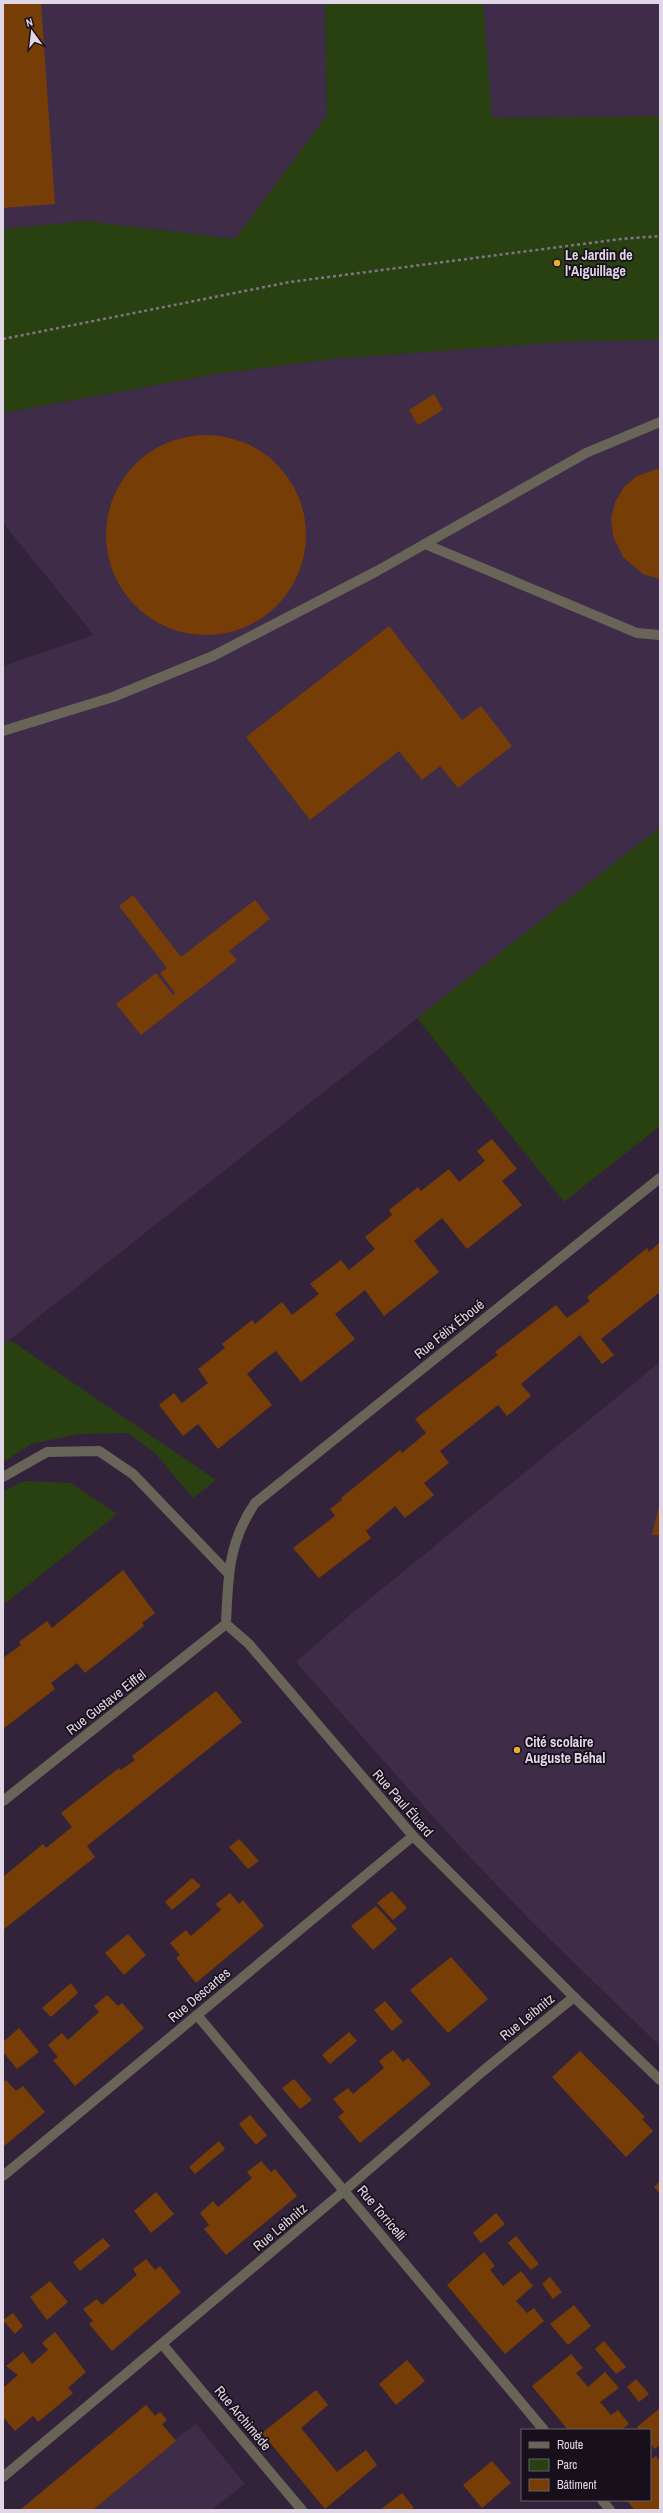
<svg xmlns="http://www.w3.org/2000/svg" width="663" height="2513" font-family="'Archivo Narrow',sans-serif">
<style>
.built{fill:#3f2c48}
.green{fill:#294111}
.building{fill:#763d06}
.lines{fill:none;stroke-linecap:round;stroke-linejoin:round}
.path{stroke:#817487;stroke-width:2.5;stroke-dasharray:3 3;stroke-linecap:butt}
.lane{stroke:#686558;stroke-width:10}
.street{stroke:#686558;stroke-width:10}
.poi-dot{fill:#e6ad36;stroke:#17101a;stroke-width:1.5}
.labels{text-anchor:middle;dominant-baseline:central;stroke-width:3.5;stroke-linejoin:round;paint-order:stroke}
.poi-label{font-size:14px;font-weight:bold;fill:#e0d6e5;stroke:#17101a;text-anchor:start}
.street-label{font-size:14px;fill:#e0d6e5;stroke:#17101a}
</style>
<rect width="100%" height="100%" fill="#33233a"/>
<g class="built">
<polygon points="3,3 325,3 327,115 235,239 86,221 3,229"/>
<polygon points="483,3 660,3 660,116 491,118"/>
<polygon points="660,340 660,827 3,1345 3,666 94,635 3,523 3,413 216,374 332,359 575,341"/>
<polygon points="660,1362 660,2046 530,1920 453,1839 296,1662 345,1619"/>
<polygon points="146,2405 155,2416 160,2412 167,2420 162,2425 175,2439 196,2424 245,2484 211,2510 20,2510"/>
</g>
<g class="green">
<polygon points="325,3 483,3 492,118 660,116 660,340 575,341 332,359 216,374 3,413 3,229 86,221 235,239 327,115"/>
<polygon points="660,827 660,1126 564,1202 417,1018"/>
<polygon points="10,1340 216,1480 193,1498 155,1453 128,1433 79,1434 31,1444 3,1462 3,1345"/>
<polygon points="25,1481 71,1483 117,1514 3,1605 3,1491"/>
</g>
<g class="building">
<polygon points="3,3 41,3 55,204 3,208"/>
<polygon points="434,394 443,410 418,425 409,410"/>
<circle cx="206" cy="535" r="100"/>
<polygon points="660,468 660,579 643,574 623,557 613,536 611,519 615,502 624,487 637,476"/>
<polygon points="389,626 462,720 481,706 512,746 458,788 440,766 422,780 399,751 310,820 246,737"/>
<polygon points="133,895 181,957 255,900 270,919 229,951 237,960 141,1035 116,1004 156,973 173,995 175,993 160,973 167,968 119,906"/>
<polygon points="492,1139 517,1169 502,1181 522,1205 467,1249 442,1218 414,1241 439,1272 384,1316 365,1290 335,1314 355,1339 301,1382 276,1351 261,1362 247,1374 272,1405 218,1449 198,1424 183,1436 159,1405 174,1393 182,1403 208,1383 198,1369 225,1348 222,1344 252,1320 255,1324 282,1302 292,1315 319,1294 310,1284 341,1260 349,1270 375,1249 365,1237 392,1215 389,1210 418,1187 421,1191 449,1169 459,1182 485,1161 477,1151"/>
<polygon points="660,1242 660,1292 601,1339 614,1355 602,1364 580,1335 521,1384 531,1396 507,1416 498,1405 440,1451 449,1463 424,1483 434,1495 405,1518 395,1506 366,1531 371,1538 319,1578 293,1548 335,1516 330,1509 342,1500 341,1498 400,1450 402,1453 426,1433 415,1419 498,1355 495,1352 556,1305 567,1318 590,1301 587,1297 647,1248 649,1252"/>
<polygon points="659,1506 660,1535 652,1535"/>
<polygon points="123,1570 155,1613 142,1623 144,1626 85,1673 77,1663 51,1683 55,1689 3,1729 3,1658 21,1645 19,1642 47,1621 52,1628"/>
<polygon points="216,1691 242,1722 87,1846 95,1857 3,1930 3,1877 43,1844 46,1848 72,1827 61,1813 119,1768 121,1770 135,1760 132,1756"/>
<polygon points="239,1839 259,1861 248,1869 229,1847"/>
<polygon points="192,1878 201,1886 172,1910 165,1902"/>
<polygon points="392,1891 407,1908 393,1920 377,1903"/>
<polygon points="230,1893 239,1904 243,1900 264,1926 196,1983 176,1958 180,1955 170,1943 186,1930 191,1936 221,1910 216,1904"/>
<polygon points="376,1906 397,1929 373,1950 351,1926"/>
<polygon points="128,1934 146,1955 124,1975 105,1953"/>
<polygon points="451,1957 488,1999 448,2033 410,1990"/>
<polygon points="71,1983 78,1993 51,2017 42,2008"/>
<polygon points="107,1995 118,2006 122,2003 144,2028 75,2086 53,2060 58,2057 48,2045 62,2033 68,2040 99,2012 94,2006"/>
<polygon points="385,2001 403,2022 392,2031 374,2010"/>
<polygon points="19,2028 39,2052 17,2069 3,2052 3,2042"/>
<polygon points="349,2032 357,2041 330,2064 322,2055"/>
<polygon points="393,2050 403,2062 408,2058 431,2084 360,2143 338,2117 344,2112 333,2099 348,2088 353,2094 384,2068 379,2061"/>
<polygon points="580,2051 619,2090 645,2117 642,2119 653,2131 626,2157 552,2077"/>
<polygon points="294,2079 312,2100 300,2109 282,2088"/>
<polygon points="6,2080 16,2091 23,2086 45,2112 3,2147 3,2082"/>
<polygon points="250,2115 267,2135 256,2145 239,2124"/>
<polygon points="219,2141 225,2149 195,2174 189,2167"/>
<polygon points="261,2161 271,2172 275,2169 297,2196 226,2255 204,2229 209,2225 200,2213 213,2201 218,2207 252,2178 247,2172"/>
<polygon points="660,2181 660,2194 654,2187"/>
<polygon points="156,2192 174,2214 151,2233 134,2211"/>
<polygon points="496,2213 505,2224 481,2243 473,2233"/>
<polygon points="516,2236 539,2264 531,2270 508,2243"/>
<polygon points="103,2238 110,2246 80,2271 73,2262"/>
<polygon points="484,2252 495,2266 490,2270 503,2286 521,2271 533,2286 516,2301 527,2313 534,2308 544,2321 505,2354 447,2285"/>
<polygon points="146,2259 155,2270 160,2266 181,2292 112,2351 89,2324 93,2321 83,2309 97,2299 102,2305 137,2275 133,2269"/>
<polygon points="550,2277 562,2292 553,2299 542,2284"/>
<polygon points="50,2281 68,2302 47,2320 30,2297"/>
<polygon points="574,2305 591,2326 568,2345 550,2324"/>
<polygon points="13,2313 23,2326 15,2334 3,2320"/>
<polygon points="55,2332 86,2372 68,2388 73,2393 38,2422 33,2416 15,2431 3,2417 3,2388 18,2375 6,2366 23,2352 32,2364 48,2350 42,2343"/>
<polygon points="604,2341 626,2367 616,2374 595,2349"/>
<polygon points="571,2354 583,2368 576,2373 588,2387 605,2372 619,2388 600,2402 611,2415 618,2410 629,2424 621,2430 568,2430 532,2386"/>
<polygon points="407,2360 425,2381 396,2405 379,2384"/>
<polygon points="636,2379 649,2394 639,2402 627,2387"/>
<polygon points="316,2390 328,2405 301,2428 337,2472 366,2450 377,2465 325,2509 262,2433"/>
<polygon points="146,2405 155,2416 160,2412 167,2420 162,2424 176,2441 93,2510 20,2510"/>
<polygon points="660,2408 660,2445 655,2449 650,2443 650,2430 639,2430 637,2427"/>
<polygon points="656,2456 660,2461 660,2510 635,2510 626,2500 650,2500 650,2460"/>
<polygon points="492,2461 511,2483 482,2508 463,2485"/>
<polygon points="402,2493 414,2508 411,2510 380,2510"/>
</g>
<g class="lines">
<polyline class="path" points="3,339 290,282 621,239 660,236"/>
<g class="lane">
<polyline points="425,544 637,633 660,635"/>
<polyline points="3,731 113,697 213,656 377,571 586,453 660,422"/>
<polyline points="3,1477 47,1452 99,1451 133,1474 228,1573"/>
</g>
<g class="street">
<path d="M660,1178L255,1503C228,1543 228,1577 226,1624L249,1644L413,1836L574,1997L660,2080"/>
<polyline points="3,1801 226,1624"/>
<polyline points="197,2015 544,2430"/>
<polyline points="3,2176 413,1836"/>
<polyline points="162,2344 302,2510"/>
<polyline points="3,2477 345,2190 483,2071 574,1997"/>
<polyline points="602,2500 610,2510"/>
</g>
</g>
<g class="poi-dot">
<circle cx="557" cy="263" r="4"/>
<circle cx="517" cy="1750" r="4"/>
</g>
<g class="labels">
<g class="poi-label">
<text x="565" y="255">Le Jardin de<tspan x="565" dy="16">l'Aiguillage</tspan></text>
<text x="525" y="1742">Cité scolaire<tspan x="525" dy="16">Auguste Béhal</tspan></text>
</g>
<g class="street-label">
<text transform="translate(449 1329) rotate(-39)">Rue Félix Éboué</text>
<text transform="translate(106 1702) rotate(-38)">Rue Gustave Eiffel</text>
<text transform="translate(403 1803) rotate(49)">Rue Paul Éluard</text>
<text transform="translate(199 1995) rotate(-40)">Rue Descartes</text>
<text transform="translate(527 2017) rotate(-39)">Rue Leibnitz</text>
<text transform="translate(382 2213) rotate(50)">Rue Torricelli</text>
<text transform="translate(280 2227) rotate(-40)">Rue Leibnitz</text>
<text transform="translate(243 2418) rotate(50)">Rue Archimède</text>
</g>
</g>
<rect width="663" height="2513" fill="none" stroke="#e0d6e5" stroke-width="8"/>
<rect x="521" y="2429" width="130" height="72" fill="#17101a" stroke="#675f6b"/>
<rect x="529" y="2442" width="20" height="6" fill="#686558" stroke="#675f6b"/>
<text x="557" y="2449" font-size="12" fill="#e0d6e5">Route</text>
<rect x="529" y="2459" width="20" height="12" fill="#294111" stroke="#675f6b"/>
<text x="557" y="2469" font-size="12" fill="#e0d6e5">Parc</text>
<rect x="529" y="2479" width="20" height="12" fill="#763d06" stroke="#675f6b"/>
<text x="557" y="2489" font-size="12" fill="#e0d6e5">Bâtiment</text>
<g transform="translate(32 32) rotate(345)" stroke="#17101a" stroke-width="3" paint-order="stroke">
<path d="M0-3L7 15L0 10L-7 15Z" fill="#e0d6e5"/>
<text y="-6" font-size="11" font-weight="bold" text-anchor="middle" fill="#e0d6e5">N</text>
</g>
</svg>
